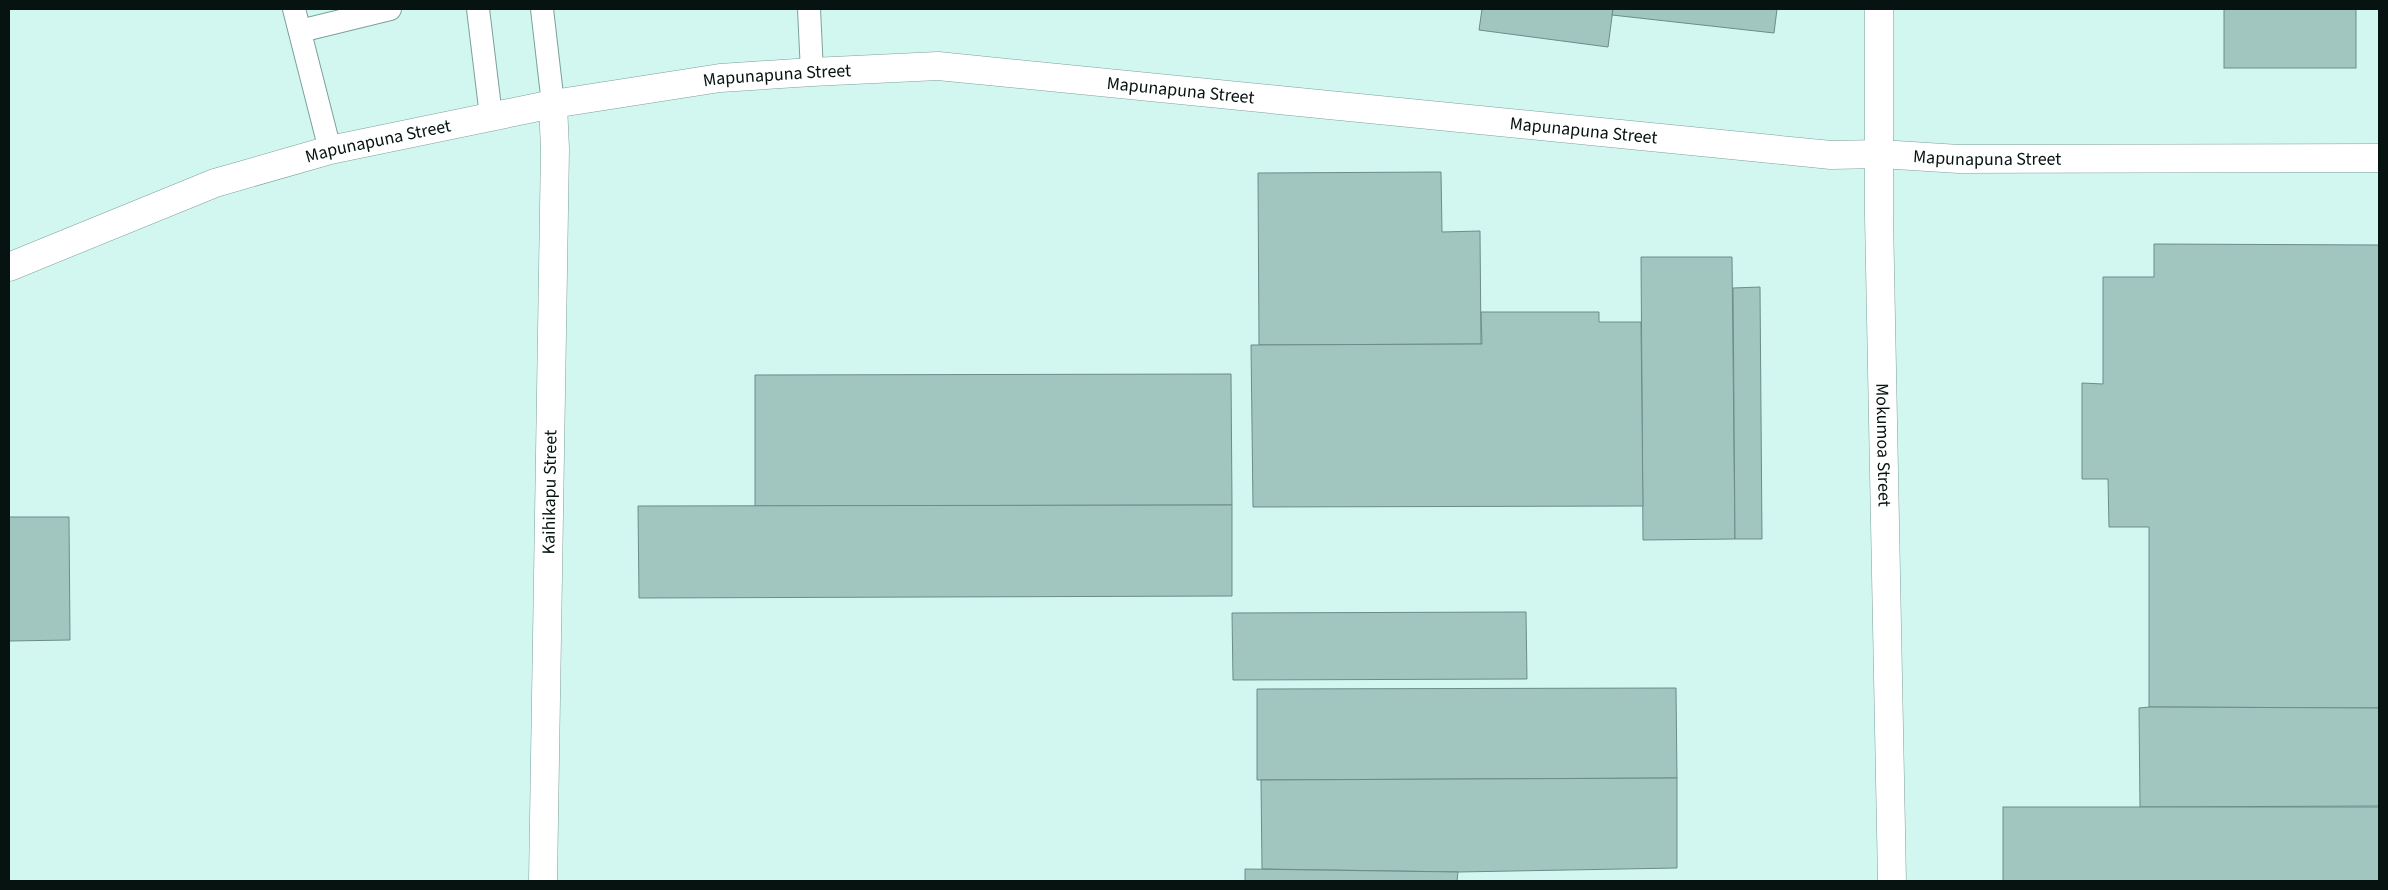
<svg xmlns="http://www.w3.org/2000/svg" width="2388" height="890" viewBox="0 0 2388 890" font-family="'Source Sans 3',sans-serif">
  <rect width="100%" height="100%" fill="#d2f7f1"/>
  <!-- building -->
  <g fill="#a1c5bf" stroke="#6a8d88">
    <polygon points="1482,9 1613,9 1608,47 1479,30"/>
    <polygon points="1613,9 1777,9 1774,33 1612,15"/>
    <rect x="2224" y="9" width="132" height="59"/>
    <polygon points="1441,172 1442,232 1480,231 1481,344 1259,345 1258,173"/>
    <polygon points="2154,244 2379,245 2379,708 2149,707 2149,527 2109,527 2108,479 2082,479 2082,383 2103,384 2103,277 2154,277"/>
    <polygon points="1641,257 1732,257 1735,539 1643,540"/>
    <polygon points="1760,287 1762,539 1735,539 1733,288"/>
    <polygon points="1481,312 1599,312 1599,322 1641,322 1643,506 1253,507 1251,345 1482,344"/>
    <polygon points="1231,374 1232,505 755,506 755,375"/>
    <polygon points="1232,505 1232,596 639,598 638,506"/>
    <polygon points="9,517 69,517 70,640 9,641"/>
    <polygon points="1526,612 1527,679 1233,680 1232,613"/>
    <polygon points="1676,688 1677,778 1257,780 1257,689"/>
    <polygon points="2149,707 2379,708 2379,806 2140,807 2139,708"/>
    <polygon points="1677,778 1677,868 1458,872 1262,869 1261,780"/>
    <rect x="2003" y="807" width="376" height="74"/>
    <polygon points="1245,869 1458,872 1457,881 1245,881"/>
  </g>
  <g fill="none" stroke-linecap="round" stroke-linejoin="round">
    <defs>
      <g id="lane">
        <polyline points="294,9 330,150"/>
        <polyline points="478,9 491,116"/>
        <polyline points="542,9 553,104"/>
        <polyline points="809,9 812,72"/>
        <polyline points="300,31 390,9"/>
      </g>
      <g id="street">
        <path id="s1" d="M1879,9V216L1892,881"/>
        <path id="s2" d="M9,267L215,183L330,150L553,104L720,78L812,72L938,66L1831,155L1880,154L1959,159L2379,158"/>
        <path id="s3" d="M543,881L555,149L553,104"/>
      </g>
    </defs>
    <!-- lane casing -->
    <use href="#lane" stroke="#7da09a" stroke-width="24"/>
    <!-- street casing -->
    <use href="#street" stroke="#7da09a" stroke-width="29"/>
    <!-- lane -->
    <use href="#lane" stroke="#fff" stroke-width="22"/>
    <!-- street -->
    <use href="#street" stroke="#fff" stroke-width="28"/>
  </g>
  <g text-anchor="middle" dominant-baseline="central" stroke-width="4" stroke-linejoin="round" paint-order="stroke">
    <!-- street labels -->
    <g font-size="18" fill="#061311" stroke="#f0fffc">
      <text stroke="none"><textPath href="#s2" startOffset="796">Mapunapuna Street</textPath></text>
      <text stroke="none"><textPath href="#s2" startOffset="1201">Mapunapuna Street</textPath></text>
      <text stroke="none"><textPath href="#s2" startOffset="1606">Mapunapuna Street</textPath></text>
      <text stroke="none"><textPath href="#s2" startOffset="391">Mapunapuna Street</textPath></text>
      <text stroke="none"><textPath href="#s2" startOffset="2011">Mapunapuna Street</textPath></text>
      <text stroke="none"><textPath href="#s1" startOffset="436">Mokumoa Street</textPath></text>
      <text stroke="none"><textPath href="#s3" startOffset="389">Kaihikapu Street</textPath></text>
    </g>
  </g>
  <!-- border -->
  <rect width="2388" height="890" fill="none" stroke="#061311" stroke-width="20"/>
</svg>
